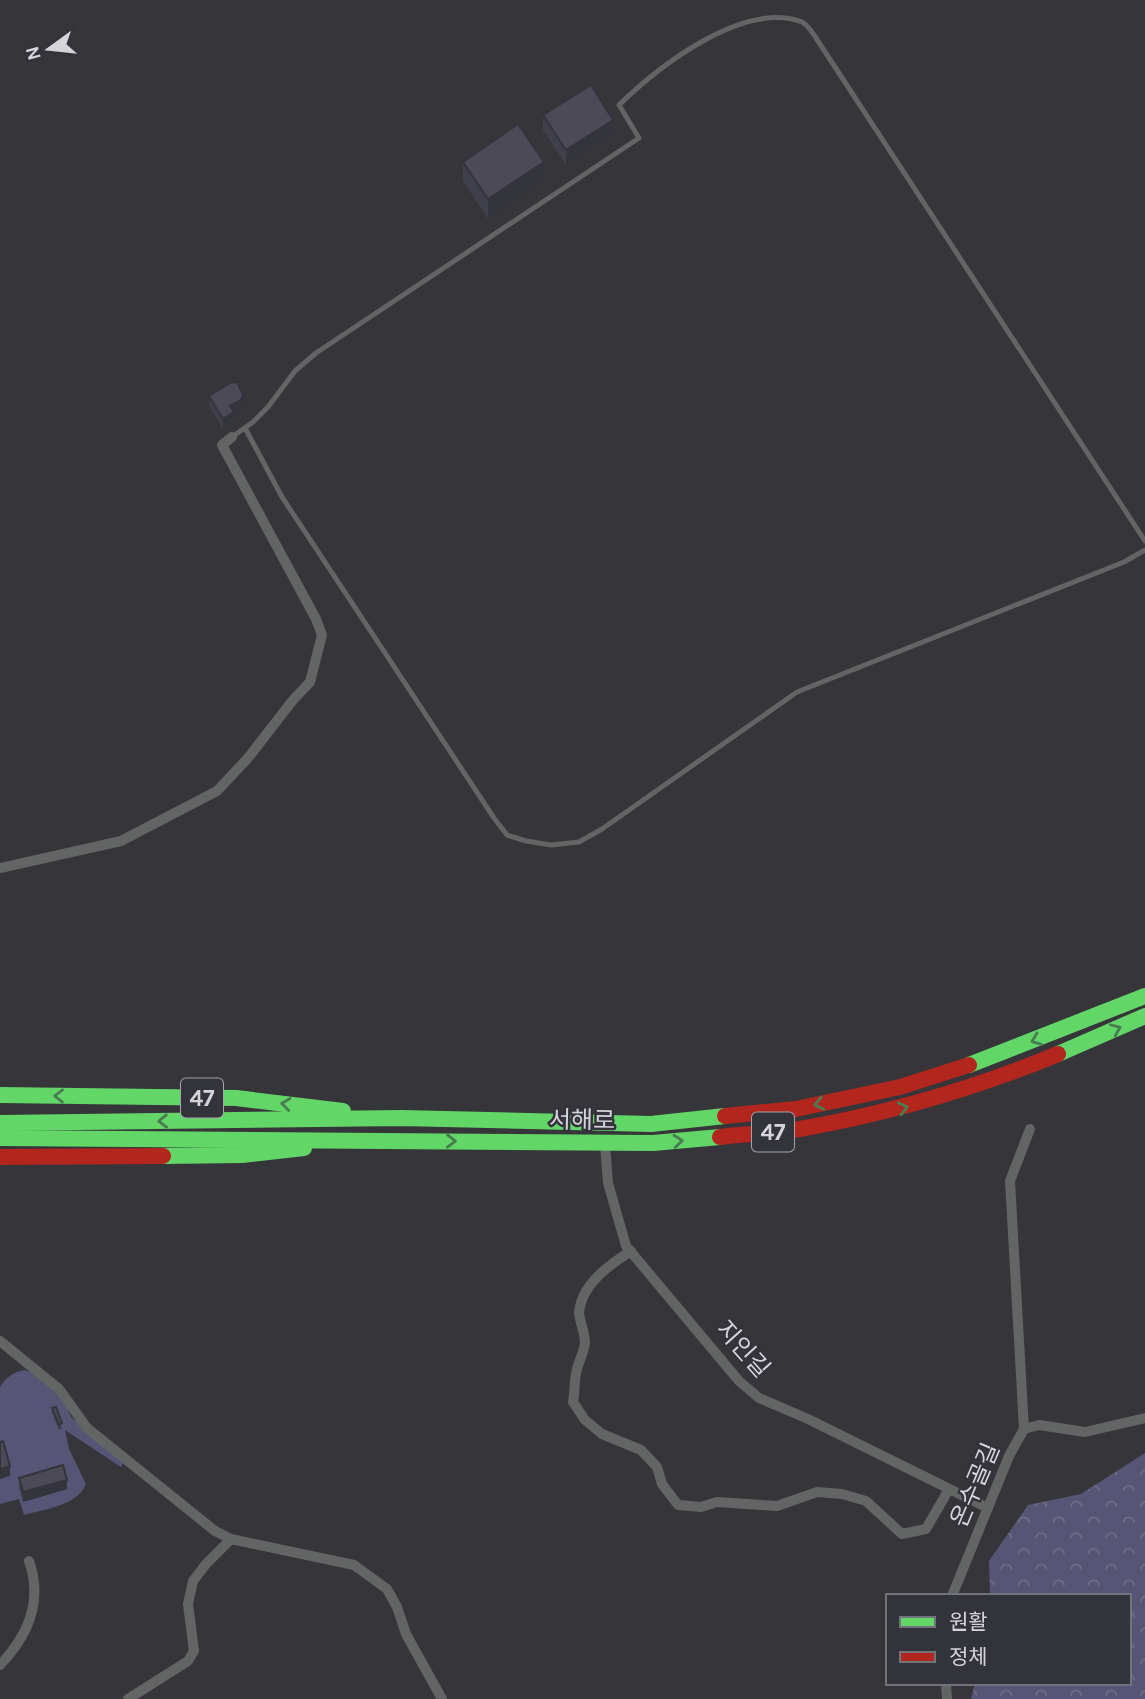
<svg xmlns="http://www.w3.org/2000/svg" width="1145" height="1699" viewBox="0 0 1145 1699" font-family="Karla,'Noto Sans KR',sans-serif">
  <defs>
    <pattern id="forest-crowns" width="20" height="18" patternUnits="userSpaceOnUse" patternTransform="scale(1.75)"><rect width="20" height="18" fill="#565575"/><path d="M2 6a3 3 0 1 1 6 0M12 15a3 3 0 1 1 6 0" fill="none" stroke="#6d6d88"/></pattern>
  </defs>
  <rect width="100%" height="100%" fill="#35353a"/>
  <!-- forest -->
  <polygon fill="url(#forest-crowns)" points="1145,1453 1145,1699 971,1699 975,1683 1129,1683 1129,1596 990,1596 989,1561 1028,1505 1081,1494"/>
  <!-- green -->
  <path fill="#565575" d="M24,1370L36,1374L64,1401L71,1417L123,1463L121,1467L65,1430L69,1449L86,1484C77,1506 45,1509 24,1515L19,1499L0,1504V1387C6,1377 12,1373 24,1370Z"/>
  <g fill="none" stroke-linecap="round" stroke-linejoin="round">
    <!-- lane -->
    <g stroke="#636464" stroke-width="5">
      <polyline points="245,428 282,497 494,818 507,835 526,841 551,845 579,842 602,829 797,692 1124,562 1145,550"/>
      <path d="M232,437L253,422L268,407L295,371L316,353L639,138L619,105C658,67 743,0 802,22C808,25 812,32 816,38L1145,541"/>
    </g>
    <!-- street -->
    <g stroke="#636464" stroke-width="10">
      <polyline points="0,868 121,841 217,791 248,758 293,700 310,682 322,635 316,619 222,445 232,437"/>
      <polyline points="605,1144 608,1183 626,1246 739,1381 759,1398 808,1419 988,1508"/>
      <path d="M631,1251C609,1265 582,1284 579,1312C579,1320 585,1332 585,1343C584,1352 579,1361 577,1369C574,1380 575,1391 573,1402L585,1420L602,1434L641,1450L657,1467L662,1484L678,1505L701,1507L717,1502L777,1506L817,1492L842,1494L866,1501L902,1534L926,1529L949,1489"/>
      <polyline points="0,1341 59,1389 87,1428 215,1531 231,1539 354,1565 387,1589 397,1607 406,1634 442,1699"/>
      <polyline points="1024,1429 1010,1181 1030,1129"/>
      <polyline points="952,1596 1009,1456 1024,1429 1039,1425 1085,1432 1145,1418"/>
      <path d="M0,1665C29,1635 43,1601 29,1561"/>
      <polyline points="946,1683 947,1699"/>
      <polyline points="128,1699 188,1661 194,1651 188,1604 193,1581 206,1564 231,1539"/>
    </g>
    <!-- fast -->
    <g stroke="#63d668" stroke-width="16">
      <polyline points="1058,1054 1145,1016"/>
      <polyline points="969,1065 1145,996"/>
      <polyline points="0,1095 236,1098 343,1111"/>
      <polyline points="0,1123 402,1118 651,1124 725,1116"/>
      <polyline points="0,1138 653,1143 720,1137"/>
      <polyline points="163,1156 242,1155 304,1148"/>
    </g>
    <!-- jam -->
    <g stroke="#b3261e" stroke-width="16">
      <polyline points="725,1116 796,1109 900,1087 969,1065"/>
      <path d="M720,1137C747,1134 774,1133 800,1129C890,1113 974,1089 1058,1054"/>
      <polyline points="0,1157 163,1156"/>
    </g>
  </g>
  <!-- wall -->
  <g fill="#40404a">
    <polygon points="543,115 613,135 566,165 543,130"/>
    <polygon points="463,162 544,181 488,219 463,181"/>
    <polygon points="209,396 243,405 241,410 234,414 234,422 223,429 209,406"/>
    <polygon points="52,1408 62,1428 59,1430 52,1413"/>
    <polygon points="19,1478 67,1489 23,1502 19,1487"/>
  </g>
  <!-- shaded-wall -->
  <g fill="#34343c">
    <polygon points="613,120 613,135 566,165 566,150"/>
    <polygon points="544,162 544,181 488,219 488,199"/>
    <polygon points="243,395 243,405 241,410 234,414 234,422 223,429 223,419 230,406"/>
    <polygon points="10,1466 10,1476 0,1479 0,1469"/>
    <polygon points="67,1480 67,1489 23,1502 23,1492"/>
  </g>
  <!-- building -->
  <g fill="#4b4a56" stroke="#34343c" stroke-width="2">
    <polygon points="591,85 613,120 566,150 543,115"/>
    <polygon points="518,124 544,162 488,199 463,162"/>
    <polygon points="237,382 243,395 241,400 230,406 234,412 223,419 209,396 230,383"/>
    <polygon points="56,1407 62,1423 59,1425 52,1408"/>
    <polygon points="3,1441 10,1466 0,1469 0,1442"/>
    <polygon points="63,1465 67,1480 23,1492 19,1478"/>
  </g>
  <!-- one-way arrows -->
  <defs><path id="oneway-chevron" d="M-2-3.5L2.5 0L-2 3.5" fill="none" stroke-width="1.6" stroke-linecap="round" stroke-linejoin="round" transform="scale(1.75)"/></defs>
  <g stroke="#497c50">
    <use href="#oneway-chevron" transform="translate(1116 1029) rotate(-23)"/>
    <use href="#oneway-chevron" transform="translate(1036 1040) rotate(159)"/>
    <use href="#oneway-chevron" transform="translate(59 1096) rotate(-179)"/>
    <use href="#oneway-chevron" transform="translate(286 1104) rotate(-173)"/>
    <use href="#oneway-chevron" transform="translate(819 1104) rotate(168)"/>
    <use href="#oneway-chevron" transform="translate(903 1108) rotate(-13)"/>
    <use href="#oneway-chevron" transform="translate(163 1121) rotate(179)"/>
    <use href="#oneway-chevron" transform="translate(451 1141) rotate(1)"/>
    <use href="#oneway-chevron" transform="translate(678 1141) rotate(-5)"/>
  </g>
  <g text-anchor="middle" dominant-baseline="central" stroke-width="5" stroke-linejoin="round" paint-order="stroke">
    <!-- shield labels -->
    <g fill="#33333c" stroke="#a4a4aa" stroke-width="2">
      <rect x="181" y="1078.5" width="42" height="39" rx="5"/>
      <rect x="752" y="1112.5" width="42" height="39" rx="5"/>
    </g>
    <g font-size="23" font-weight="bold" fill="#d4d4d9">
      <text x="202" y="1098">47</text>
      <text x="773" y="1132">47</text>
    </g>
    <!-- street labels -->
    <g font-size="24" fill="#d4d4d9" stroke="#33333c">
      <text transform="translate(582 1120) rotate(1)">서해로</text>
      <text transform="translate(743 1349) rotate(48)">지인길</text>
      <text transform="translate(975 1485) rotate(-67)">온수골길</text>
    </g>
  </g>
  <!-- legend -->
  <rect x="886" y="1594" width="245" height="91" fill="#33333c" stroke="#73737b" stroke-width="2"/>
  <rect x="900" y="1617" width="35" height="10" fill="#63d668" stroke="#73737b" stroke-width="2"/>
  <text x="949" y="1629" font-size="21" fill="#d4d4d9">원활</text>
  <rect x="900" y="1652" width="35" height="10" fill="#b3261e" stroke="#73737b" stroke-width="2"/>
  <text x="949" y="1664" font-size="21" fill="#d4d4d9">정체</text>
  <!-- north arrow -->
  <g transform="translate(49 49) rotate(255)" stroke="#33333c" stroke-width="5" paint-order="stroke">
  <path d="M0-5L12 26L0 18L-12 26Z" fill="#d4d4d9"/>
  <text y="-10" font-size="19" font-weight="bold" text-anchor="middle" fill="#d4d4d9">N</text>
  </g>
</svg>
